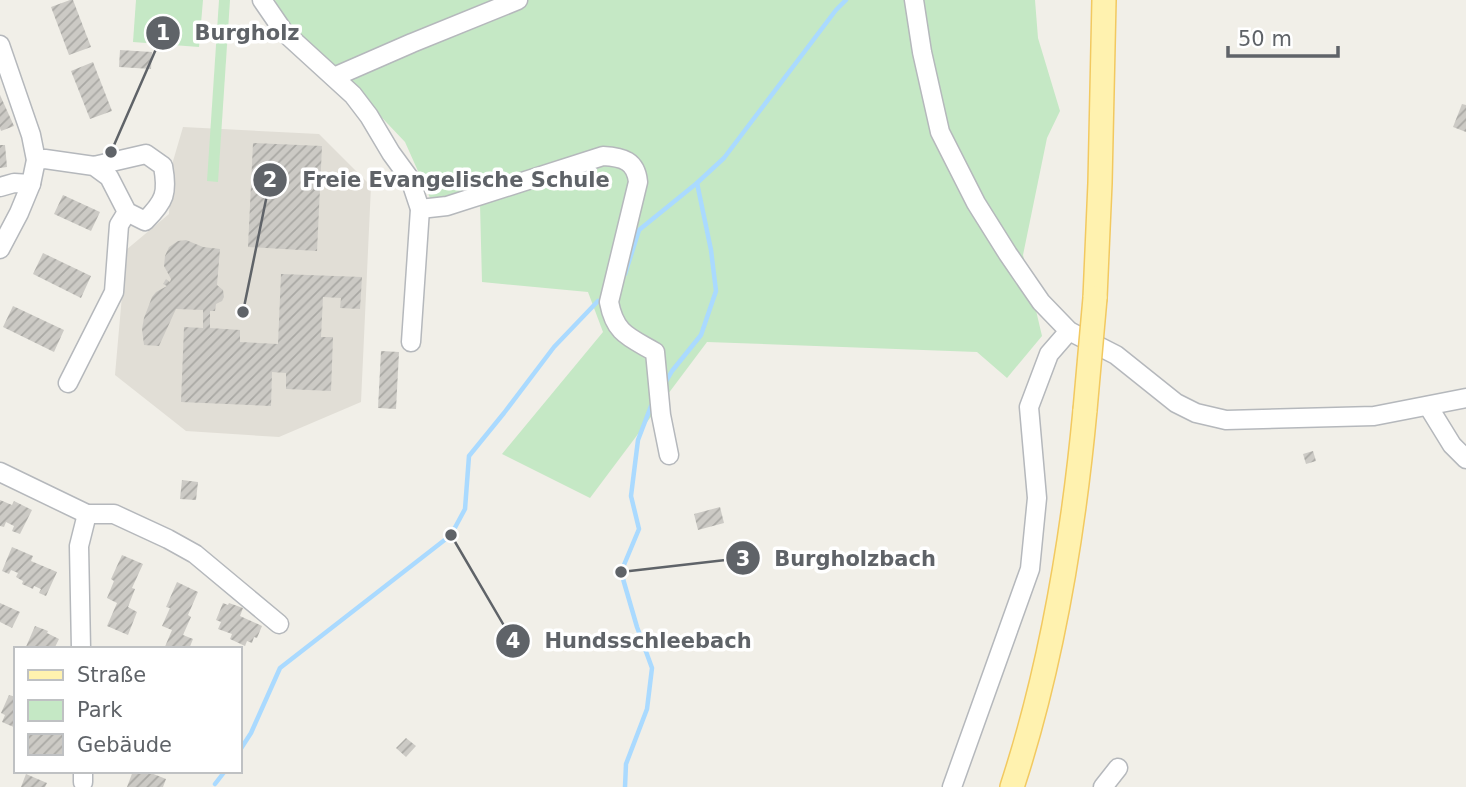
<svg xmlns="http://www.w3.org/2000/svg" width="1466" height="787" viewBox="0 0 1466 787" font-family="'DejaVu Sans',sans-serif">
  <defs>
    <pattern id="building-hatch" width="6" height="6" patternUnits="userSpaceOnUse" patternTransform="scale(1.75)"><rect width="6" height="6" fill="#cccac5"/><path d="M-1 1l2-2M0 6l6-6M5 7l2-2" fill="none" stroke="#a9a8a4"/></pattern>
  </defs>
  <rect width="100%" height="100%" fill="#f1efe8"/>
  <!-- education -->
  <polygon fill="#e1ded6" points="183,127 319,134 371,186 361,402 279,437 186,431 115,375 126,250 169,214 171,168"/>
  <!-- green -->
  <g fill="#c5e8c5">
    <polygon points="136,0 203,0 199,47 133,42"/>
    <polygon points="219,0 230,0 218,182 207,181"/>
    <polygon points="275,0 1035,0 1038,38 1060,111 1047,138 1023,255 1042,336 1007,378 977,352 707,342 590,498 502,454 603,332 588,292 482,282 480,204 430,198 405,142 350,84 282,19"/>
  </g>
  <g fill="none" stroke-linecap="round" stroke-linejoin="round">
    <!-- stream -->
    <g stroke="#aadaff" stroke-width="4.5">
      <polyline points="625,274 639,230 697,183 724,158 836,10 846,0"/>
      <polyline points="664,385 672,371 701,335 716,291 711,250 697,183"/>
      <polyline points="240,750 251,733 280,668 451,535 465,509 469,456 504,413 554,347 598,301"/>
      <polyline points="215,784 225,771"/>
      <polyline points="625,787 626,764 647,709 652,668 637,627 621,572 639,529 631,496 638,440 651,406"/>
    </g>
  </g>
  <!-- building -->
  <g fill="url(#building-hatch)">
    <polygon points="70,0 73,0 91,47 69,55 51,7"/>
    <polygon points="120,50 152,52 151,69 119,67"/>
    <polygon points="93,62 112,111 90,119 71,71"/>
    <polygon points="0,95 14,126 1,131 0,128"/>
    <polygon points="1462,104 1466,105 1466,132 1453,127"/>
    <polygon points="253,143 322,146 317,251 248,247"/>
    <polygon points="0,145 5,145 7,167 0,168"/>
    <polygon points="63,195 100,212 91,231 54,214"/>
    <polygon points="186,240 203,247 220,249 217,285 223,290 224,297 222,301 216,304 215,311 210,311 210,328 240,330 240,342 278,344 281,274 362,277 360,309 340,308 341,298 323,297 321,337 333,337 331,391 286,389 286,373 272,372 271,406 181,402 184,327 203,328 203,310 176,309 159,346 144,345 142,329 144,318 152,297 156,292 167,286 163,284 166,279 170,282 171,279 164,266 165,256 169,247 178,241"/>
    <polygon points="43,253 91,276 81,298 33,274"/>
    <polygon points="13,306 64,330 54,352 3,327"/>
    <polygon points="381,351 399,352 396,409 378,408"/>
    <polygon points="1313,451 1316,461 1306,464 1303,454"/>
    <polygon points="182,480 198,482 196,500 180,499"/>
    <polygon points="0,500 12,505 14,501 32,510 20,534 12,531 14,526 6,522 4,527 0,526"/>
    <polygon points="720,507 724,523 698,530 694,514"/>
    <polygon points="12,547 33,556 31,561 57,572 46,596 39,593 41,589 34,586 33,589 22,584 23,581 16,577 18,573 11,570 9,574 2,571"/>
    <polygon points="122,555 143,564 132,588 135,589 128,607 137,612 128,635 107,626 117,603 107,598 114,581 111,579"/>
    <polygon points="177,582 198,592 188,615 191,617 183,635 193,639 189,649 164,649 172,630 162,626 170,608 166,607"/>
    <polygon points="0,603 20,612 12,628 0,622"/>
    <polygon points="223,603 228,605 229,603 243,608 240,616 262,626 257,638 254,637 252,643 247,641 245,646 230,639 232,634 218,629 221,622 216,620"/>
    <polygon points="35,626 48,631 47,633 59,639 54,649 25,649"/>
    <polygon points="9,695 16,697 16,728 2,722 5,715 1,713"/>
    <polygon points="406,738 416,746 406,757 396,748"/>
    <polygon points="133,771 146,771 166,779 163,787 127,787"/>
    <polygon points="26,774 47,783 45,787 21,787"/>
  </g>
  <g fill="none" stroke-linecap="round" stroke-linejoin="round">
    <defs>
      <g id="minor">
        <polyline points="262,0 284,32 353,95 369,116 391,153 410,179 420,209 411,342"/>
        <polyline points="914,0 922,52 940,132 976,203 1008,254 1041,302 1069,331 1116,355 1176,403 1196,413 1226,420 1374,416 1466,398"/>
        <polyline points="0,45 31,135 36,160 31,184 19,213 0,249"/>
        <polyline points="334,77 412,43 518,0"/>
        <path d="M36,160L45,159L94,166L146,154L163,166C168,193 165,201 145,221L127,212L109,177L94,166"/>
        <polyline points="0,187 14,183 31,184"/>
        <path d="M420,209L447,206L603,156C623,157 636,161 638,182L609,302C615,334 629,337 655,352L661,415L669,455"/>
        <polyline points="68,383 114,292 119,225 127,212"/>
        <polyline points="1428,406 1452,445 1466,459"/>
        <polyline points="0,472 87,514 114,514 168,539 195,554 279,624"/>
        <polyline points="81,649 79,546 87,514"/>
        <polyline points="83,771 83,782"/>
        <polyline points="952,787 1030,569 1037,498 1029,407 1049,354 1069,331"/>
        <polyline points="1103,787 1118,768"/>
      </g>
      <g id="major">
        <polyline points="1095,298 1100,183 1104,0"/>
        <path d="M1012,787C1052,665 1073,538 1085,410"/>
      </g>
    </defs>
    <!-- minor casing -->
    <use href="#minor" stroke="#b5b8bc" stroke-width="21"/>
    <!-- major casing -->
    <use href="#major" stroke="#f2c960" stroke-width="26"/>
    <!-- minor -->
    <use href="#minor" stroke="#fff" stroke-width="18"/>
    <!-- major -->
    <use href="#major" stroke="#fff2af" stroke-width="23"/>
    <defs>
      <polyline id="major-bridge" points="1085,410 1095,298"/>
    </defs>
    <!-- major-bridge casing -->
    <use href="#major-bridge" stroke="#f2c960" stroke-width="26" stroke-linecap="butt"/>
    <!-- major-bridge -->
    <use href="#major-bridge" stroke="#fff2af" stroke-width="23"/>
  </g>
  <!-- callouts -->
  <path fill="none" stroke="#5f6368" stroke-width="2.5" d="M111 152L163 33M243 312L270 180M621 572L743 558M451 535L513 641"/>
  <g fill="#5f6368" stroke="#fff" stroke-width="2.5">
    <circle cx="111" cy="152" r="7"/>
    <circle cx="243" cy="312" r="7"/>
    <circle cx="621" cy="572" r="7"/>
    <circle cx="451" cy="535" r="7"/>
    <circle cx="163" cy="33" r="18"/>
    <circle cx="270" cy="180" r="18"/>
    <circle cx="743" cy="558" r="18"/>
    <circle cx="513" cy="641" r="18"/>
  </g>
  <g font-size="21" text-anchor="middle" font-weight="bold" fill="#fff">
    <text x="163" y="40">1</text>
    <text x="270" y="187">2</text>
    <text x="743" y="566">3</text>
    <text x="513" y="648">4</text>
  </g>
  <g font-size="21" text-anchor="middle" font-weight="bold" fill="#5f6368" stroke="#fff" stroke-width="7" stroke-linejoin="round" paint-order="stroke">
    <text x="247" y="40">Burgholz</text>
    <text x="456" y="187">Freie Evangelische Schule</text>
    <text x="855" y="566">Burgholzbach</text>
    <text x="648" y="648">Hundsschleebach</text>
  </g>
  <!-- legend -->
  <rect x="14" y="647" width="228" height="126" fill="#ffffff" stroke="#bfc1c3" stroke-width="2"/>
  <rect x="28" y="670" width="35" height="10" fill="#fff2af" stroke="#bfc1c3" stroke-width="2"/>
  <text x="77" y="682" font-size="21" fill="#5f6368">Straße</text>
  <rect x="28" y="700" width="35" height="21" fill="#c5e8c5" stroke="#bfc1c3" stroke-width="2"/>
  <text x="77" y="717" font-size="21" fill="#5f6368">Park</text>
  <rect x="28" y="734" width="35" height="21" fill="url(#building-hatch)" stroke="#bfc1c3" stroke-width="2"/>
  <text x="77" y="752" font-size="21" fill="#5f6368">Gebäude</text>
  <!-- scale -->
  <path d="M1228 46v10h110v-10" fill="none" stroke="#5f6368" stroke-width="3.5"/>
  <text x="1238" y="46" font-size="21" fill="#5f6368" stroke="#ffffff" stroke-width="5" paint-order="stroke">50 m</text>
</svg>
